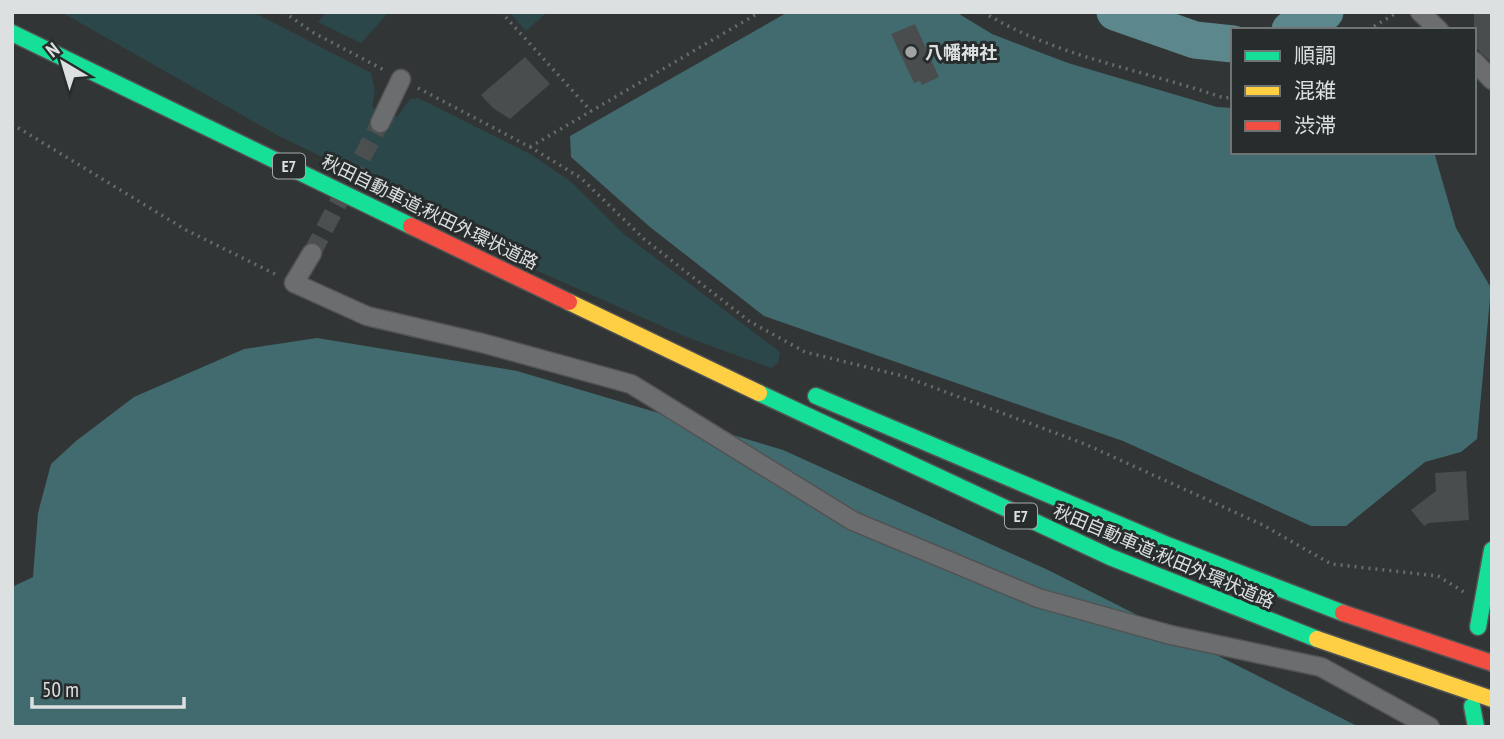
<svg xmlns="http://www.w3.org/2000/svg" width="1504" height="739" viewBox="0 0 1504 739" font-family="'PT Sans Narrow','Noto Sans JP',sans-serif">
  <rect width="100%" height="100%" fill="#323536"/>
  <!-- green -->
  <g fill="#2b474a">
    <polygon points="61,12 253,12 371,73 375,91 372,107 397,117 410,99 418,98 532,155 570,181 624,234 780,352 778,363 771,368 684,336 531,268 343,167 279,136"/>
    <polygon points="327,12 389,12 361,43 318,22"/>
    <polygon points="509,12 547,12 526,31"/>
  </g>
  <!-- forest -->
  <g fill="#426b6f">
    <polygon points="788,12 956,12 992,34 1068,63 1217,107 1233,108 1233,152 1434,152 1456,228 1491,288 1477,439 1461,452 1425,462 1346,526 1311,526 1123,441 764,316 650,227 571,157 570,136"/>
    <polygon points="317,338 517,371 783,450 1048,570 1359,727 12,727 12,587 33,577 38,513 51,464 76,441 134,397 244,349"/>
  </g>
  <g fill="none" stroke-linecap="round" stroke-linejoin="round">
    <!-- river -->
    <g stroke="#5c878c" stroke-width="37">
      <polyline points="1115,12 1195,40 1233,44"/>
      <polyline points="1290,30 1325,12"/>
    </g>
  </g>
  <!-- building -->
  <g fill="#4a4d4d">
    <polygon points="1474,12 1492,12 1492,63 1474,46"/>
    <polygon points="915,24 939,77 922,85 920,81 914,83 891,34"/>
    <polygon points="525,57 550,84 510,119 493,108 481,95"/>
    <polygon points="1466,471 1469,520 1429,523 1424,526 1411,510 1436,491 1435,473"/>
  </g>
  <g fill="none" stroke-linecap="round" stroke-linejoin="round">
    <!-- street-tunnel -->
    <polyline stroke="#4c4f50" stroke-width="18" stroke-dasharray="18 9" stroke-linecap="butt" points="312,253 380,123"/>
    <defs>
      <g id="street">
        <polyline points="1420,12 1439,30"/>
        <polyline points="1474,61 1492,80"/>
        <polyline points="380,123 401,79"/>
        <polyline points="312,253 294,283 367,316 482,343 631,384 853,521 1038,598 1171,635 1321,667 1430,727"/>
      </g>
      <g id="fast">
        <polyline points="12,33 411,226"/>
        <polyline points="759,393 1110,557 1317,639"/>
        <polyline points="816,396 1170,546 1343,613"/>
        <polyline points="1478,627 1492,550"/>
        <polyline points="1472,706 1476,727"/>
      </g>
      <g id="slow">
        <polyline points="569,302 759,393"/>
        <polyline points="1317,639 1492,699"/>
      </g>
      <g id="jam">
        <polyline points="411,226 569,302"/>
        <polyline points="1343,613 1492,663"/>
      </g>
    </defs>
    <!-- street casing -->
    <use href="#street" stroke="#515354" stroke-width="21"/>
    <!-- fast casing -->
    <use href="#fast" stroke="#515354" stroke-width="19"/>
    <!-- slow casing -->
    <use href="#slow" stroke="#515354" stroke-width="19"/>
    <!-- jam casing -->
    <use href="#jam" stroke="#515354" stroke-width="19"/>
    <!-- path -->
    <g stroke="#686b6b" stroke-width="3.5" stroke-dasharray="2 5" stroke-linecap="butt">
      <polyline points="284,12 312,32 386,71"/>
      <polyline points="501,12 591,111"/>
      <path d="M983,12C1056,57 1144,70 1224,98L1233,97"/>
      <polyline points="1368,30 1398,12"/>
      <polyline points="418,88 530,147 581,178 644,239 749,321 805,352 903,376 1085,444 1263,525 1331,564 1438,576 1464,592"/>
      <polyline points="12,124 186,230 279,276"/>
      <polyline points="530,147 760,12"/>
    </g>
    <!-- street -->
    <use href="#street" stroke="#6b6d6e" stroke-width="18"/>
    <!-- fast -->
    <use href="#fast" stroke="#16e098" stroke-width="16"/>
    <!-- slow -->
    <use href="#slow" stroke="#ffcf43" stroke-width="16"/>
    <!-- jam -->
    <use href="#jam" stroke="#f24e42" stroke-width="16"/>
  </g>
  <!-- markers -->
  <circle fill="#a1a4a5" stroke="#272c2d" stroke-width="2.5" cx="911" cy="52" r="7"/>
  <g text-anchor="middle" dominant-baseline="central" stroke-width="6" stroke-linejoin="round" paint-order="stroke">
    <!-- shield labels -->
    <g fill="#272c2d" stroke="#a6aaab" stroke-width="2">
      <rect x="273" y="153.5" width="32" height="25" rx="5"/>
      <rect x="1005" y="503.5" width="32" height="25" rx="5"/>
    </g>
    <g font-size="16" font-weight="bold" fill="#dde0e1">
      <text x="289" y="166">E7</text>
      <text x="1021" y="516">E7</text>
    </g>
    <!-- poi labels -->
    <g font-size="18" font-weight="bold" fill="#dde0e1" stroke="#272c2d" text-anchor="start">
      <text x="925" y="52">八幡神社</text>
    </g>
    <!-- street labels -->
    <g font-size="18" fill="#dde0e1" stroke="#272c2d">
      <text transform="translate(430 212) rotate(26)">秋田自動車道;秋田外環状道路</text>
      <text transform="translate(1164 556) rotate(23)">秋田自動車道;秋田外環状道路</text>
    </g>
  </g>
  <!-- border -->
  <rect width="1504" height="739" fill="none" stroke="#dde0e1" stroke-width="28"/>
  <!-- legend -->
  <rect x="1231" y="28" width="245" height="126" fill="#272c2d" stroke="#707475" stroke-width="2"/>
  <rect x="1245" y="51" width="35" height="10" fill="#16e098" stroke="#707475" stroke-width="2"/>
  <text x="1294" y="63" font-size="21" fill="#dde0e1">順調</text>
  <rect x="1245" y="86" width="35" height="10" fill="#ffcf43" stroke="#707475" stroke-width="2"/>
  <text x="1294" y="98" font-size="21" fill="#dde0e1">混雑</text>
  <rect x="1245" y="121" width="35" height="10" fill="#f24e42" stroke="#707475" stroke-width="2"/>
  <text x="1294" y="133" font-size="21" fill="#dde0e1">渋滞</text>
  <!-- north arrow -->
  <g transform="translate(63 63) rotate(322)" stroke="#272c2d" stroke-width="5" paint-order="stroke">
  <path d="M0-5L12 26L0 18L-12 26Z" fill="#dde0e1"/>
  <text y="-10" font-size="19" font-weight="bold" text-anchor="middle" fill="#dde0e1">N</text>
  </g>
  <!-- scale -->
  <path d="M32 697v10h152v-10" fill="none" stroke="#dde0e1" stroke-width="3.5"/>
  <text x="42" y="697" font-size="21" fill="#dde0e1" stroke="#272c2d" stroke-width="5" paint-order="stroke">50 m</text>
</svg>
